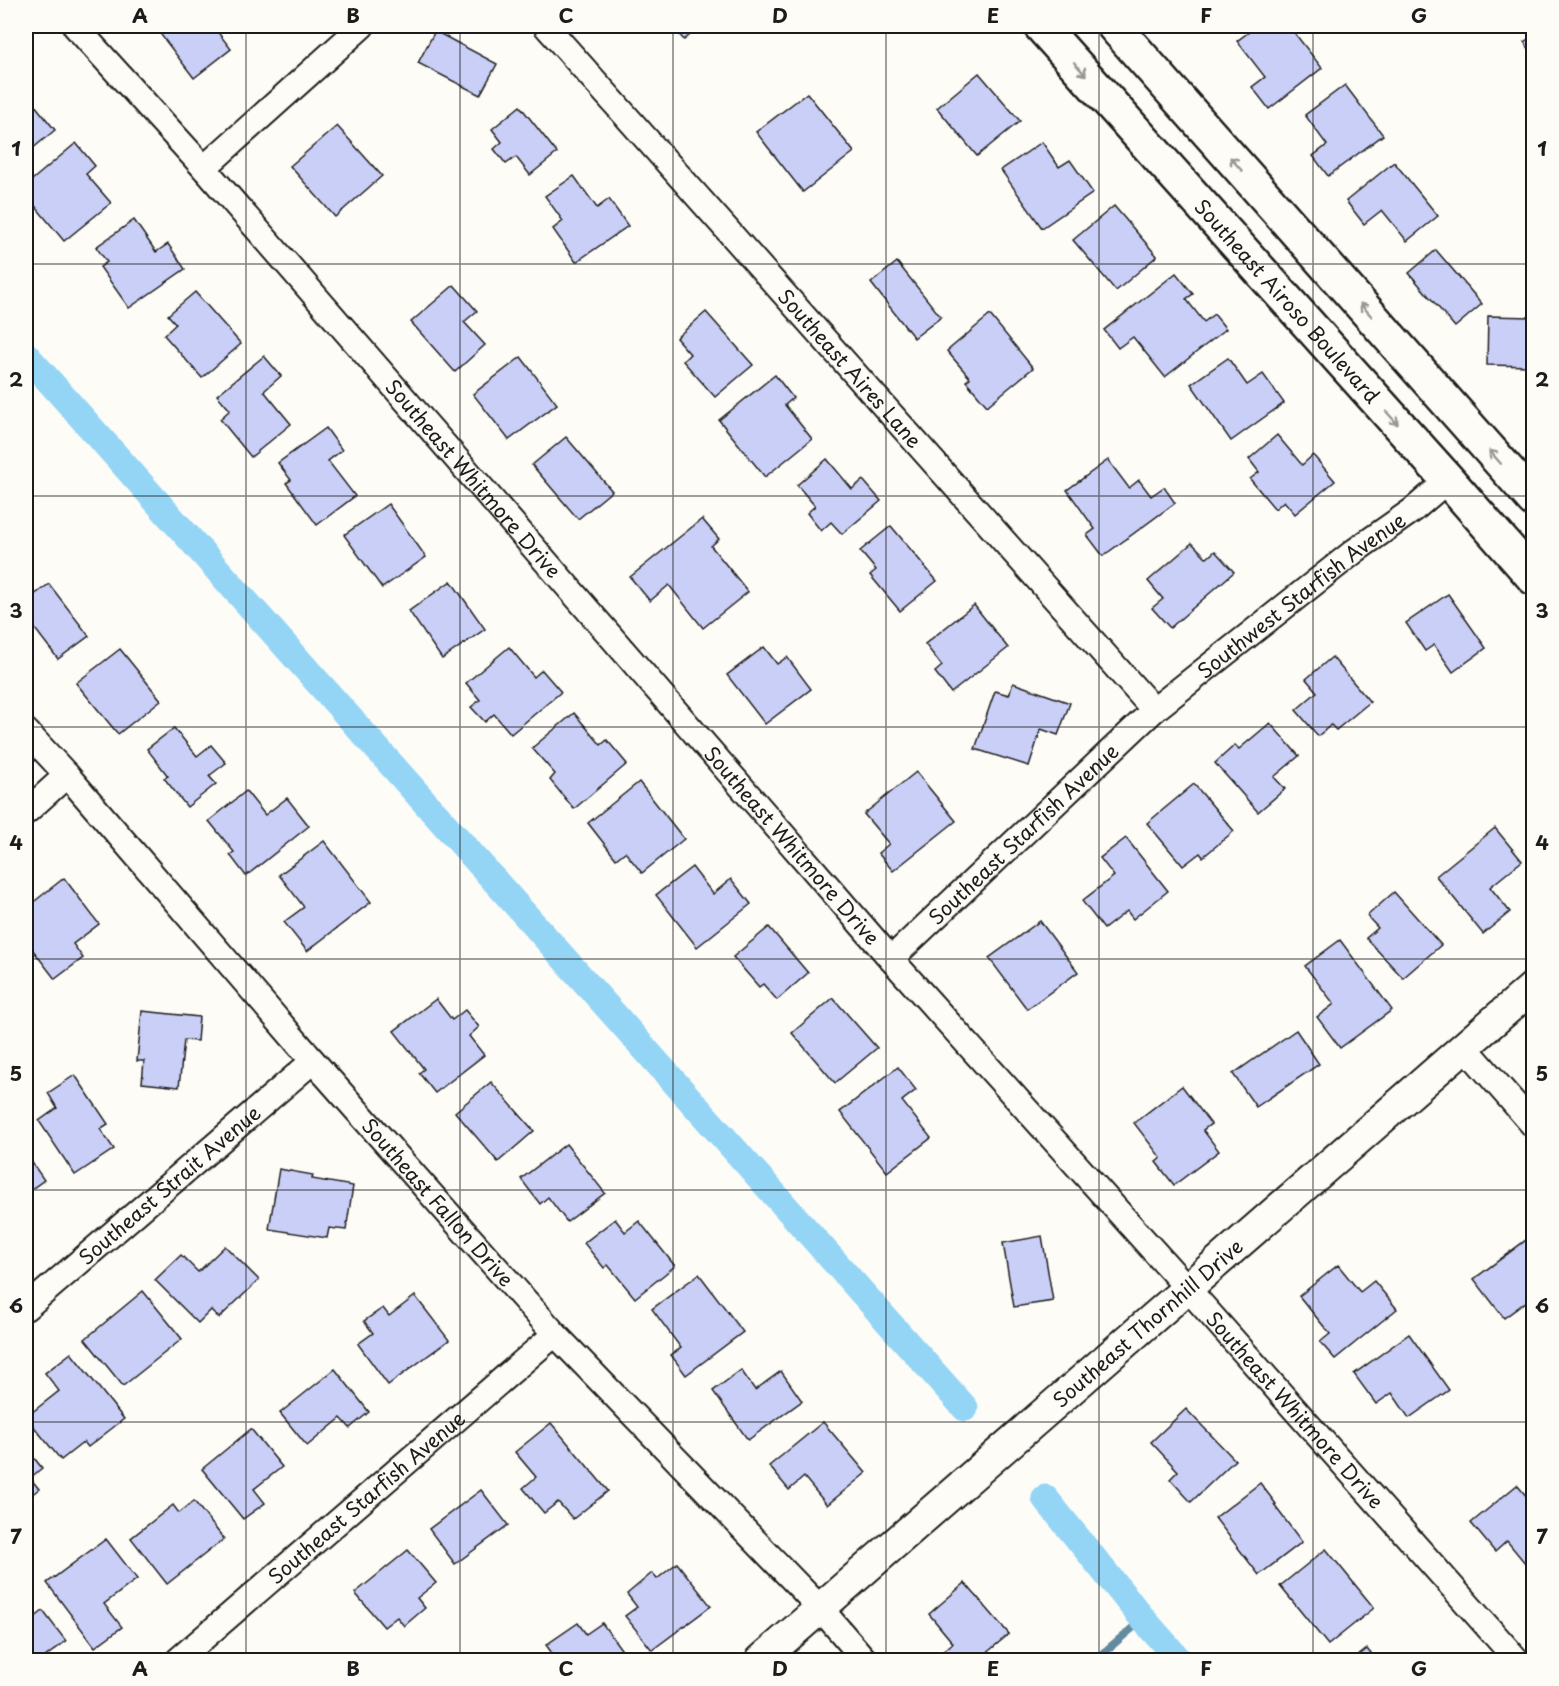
<svg xmlns="http://www.w3.org/2000/svg" width="1559" height="1686" viewBox="0 0 1559 1686" font-family="'Playpen Sans',sans-serif">
  <rect width="100%" height="100%" fill="#fdfcf7"/>
  <filter id="ink" filterUnits="userSpaceOnUse"><feTurbulence type="fractalNoise" baseFrequency=".0167" numOctaves="2"/><feDisplacementMap in="SourceGraphic" scale="12" xChannelSelector="R" yChannelSelector="G"/><feConvolveMatrix kernelMatrix="1 2 1 2 8 2 1 2 1" color-interpolation-filters="sRGB"/></filter>
  <g filter="url(#ink)">
    <g fill="none" stroke-linecap="round" stroke-linejoin="round">
      <!-- stream -->
      <polyline stroke="#648b9f" stroke-width="8" points="1095,1660 1143,1619"/>
      <!-- canal -->
      <g stroke="#94d5f6" stroke-width="27">
        <polyline points="26,355 965,1408"/>
        <polyline points="1045,1498 1143,1619 1179,1660"/>
      </g>
    </g>
    <!-- building -->
    <g fill="#cacff7" stroke="#1c1c1c" stroke-width="1.5">
      <polygon points="165,26 213,26 231,49 194,78 158,31"/>
      <polygon points="672,26 701,26 684,40"/>
      <polygon points="1257,26 1289,26 1322,68 1269,109 1252,87 1265,77 1237,41"/>
      <polygon points="435,31 497,64 480,95 418,63"/>
      <polygon points="1534,35 1534,55 1524,42"/>
      <polygon points="979,73 1020,121 977,156 937,108"/>
      <polygon points="1345,85 1383,135 1328,176 1313,156 1327,145 1305,115"/>
      <polygon points="807,93 854,152 803,192 756,132"/>
      <polygon points="26,94 55,130 26,154"/>
      <polygon points="520,106 557,153 530,175 516,157 506,164 494,149 502,142 492,129"/>
      <polygon points="337,126 382,176 335,217 290,166"/>
      <polygon points="1042,142 1059,167 1070,160 1093,193 1042,228 1001,170"/>
      <polygon points="76,143 95,166 86,174 111,203 64,241 26,195 26,185"/>
      <polygon points="1394,162 1438,216 1407,241 1382,210 1364,224 1346,201"/>
      <polygon points="574,176 597,208 609,199 628,226 576,262 553,229 563,221 545,196"/>
      <polygon points="1114,206 1157,256 1116,291 1073,240"/>
      <polygon points="134,220 156,252 168,244 185,269 129,308 100,267 107,262 96,247"/>
      <polygon points="1436,250 1482,304 1455,327 1409,273"/>
      <polygon points="897,262 941,317 914,338 871,283"/>
      <polygon points="1176,273 1193,294 1186,299 1204,322 1214,314 1226,329 1165,377 1133,337 1118,348 1104,330"/>
      <polygon points="454,285 477,311 464,322 485,345 455,372 411,322"/>
      <polygon points="195,292 241,344 202,378 164,335 176,324 168,315"/>
      <polygon points="706,312 753,365 715,397 683,361 690,354 676,338"/>
      <polygon points="990,315 1033,368 987,406 966,381 970,378 947,351"/>
      <polygon points="1488,316 1534,317 1534,380 1533,366 1487,365"/>
      <polygon points="264,356 281,376 264,391 291,424 251,457 220,419 230,410 217,395"/>
      <polygon points="521,357 557,404 509,440 473,394"/>
      <polygon points="1228,358 1247,385 1263,374 1284,403 1231,441 1191,384"/>
      <polygon points="775,375 793,398 785,405 812,439 765,477 719,420"/>
      <polygon points="326,428 342,450 328,461 355,496 317,525 286,483 291,480 278,463"/>
      <polygon points="1277,435 1302,465 1313,455 1335,481 1295,514 1284,501 1275,509 1250,479 1259,472 1249,459"/>
      <polygon points="566,437 612,491 578,519 532,465"/>
      <polygon points="827,459 852,489 863,480 881,501 842,534 831,522 821,531 807,513 815,506 797,485"/>
      <polygon points="1108,460 1129,488 1139,480 1151,496 1164,487 1175,503 1103,556 1087,535 1095,529 1067,490"/>
      <polygon points="388,504 426,557 382,588 344,535"/>
      <polygon points="702,519 719,539 711,546 748,592 703,628 669,585 650,601 630,577"/>
      <polygon points="891,526 937,581 900,611 870,575 876,570 860,551"/>
      <polygon points="1192,543 1207,558 1215,551 1234,572 1170,628 1152,608 1163,599 1148,581"/>
      <polygon points="451,581 485,629 442,659 409,611"/>
      <polygon points="49,584 89,636 58,659 26,617 26,601"/>
      <polygon points="1448,594 1486,648 1453,672 1434,645 1425,651 1406,623"/>
      <polygon points="974,605 1008,648 951,693 935,672 942,666 925,644"/>
      <polygon points="509,647 534,677 542,670 561,692 511,734 494,714 485,722 471,707 480,700 466,683"/>
      <polygon points="764,647 777,664 787,657 811,689 765,724 727,675"/>
      <polygon points="120,649 161,700 118,734 76,683"/>
      <polygon points="1332,657 1370,702 1336,730 1331,725 1318,736 1296,710 1317,692 1306,679"/>
      <polygon points="1013,683 1070,703 1058,735 1041,729 1029,766 975,749 995,691 1009,695"/>
      <polygon points="574,713 601,745 607,740 627,764 574,809 550,780 555,774 532,748"/>
      <polygon points="1270,723 1299,756 1274,777 1285,789 1258,812 1215,763 1235,745 1239,749"/>
      <polygon points="174,728 197,756 211,745 226,763 209,776 216,784 187,807 164,778 168,776 147,749"/>
      <polygon points="916,772 956,821 893,871 878,853 889,844 864,814"/>
      <polygon points="639,782 684,839 642,873 625,852 616,859 588,823"/>
      <polygon points="1194,784 1234,831 1203,857 1200,853 1183,866 1147,823"/>
      <polygon points="246,791 265,815 287,798 309,826 246,876 230,855 234,852 209,821"/>
      <polygon points="1495,828 1522,861 1490,887 1510,912 1483,934 1436,876"/>
      <polygon points="1126,838 1168,891 1133,919 1127,911 1104,929 1082,901 1114,876 1100,858"/>
      <polygon points="324,841 371,902 307,951 284,922 304,907 279,875"/>
      <polygon points="692,867 713,894 731,879 751,904 697,947 656,895"/>
      <polygon points="64,878 99,924 73,944 83,958 55,979 26,941 26,908"/>
      <polygon points="1394,892 1441,945 1403,978 1366,938 1378,928 1367,916"/>
      <polygon points="1040,921 1078,972 1027,1009 989,958"/>
      <polygon points="769,927 808,973 777,1000 763,984 759,987 733,957"/>
      <polygon points="1340,940 1392,1010 1340,1048 1317,1017 1334,1004 1305,966"/>
      <polygon points="833,998 877,1048 835,1083 792,1033"/>
      <polygon points="436,999 452,1020 465,1010 479,1027 469,1036 484,1055 435,1093 419,1073 424,1069 394,1031"/>
      <polygon points="142,1011 199,1017 197,1041 184,1040 179,1087 142,1083 144,1061 137,1061"/>
      <polygon points="1296,1030 1319,1064 1256,1107 1233,1074"/>
      <polygon points="898,1067 916,1090 902,1101 931,1138 887,1172 840,1112"/>
      <polygon points="75,1075 108,1124 100,1129 114,1149 75,1175 39,1121 57,1108 48,1093"/>
      <polygon points="491,1082 534,1131 498,1162 455,1112"/>
      <polygon points="1182,1086 1211,1124 1203,1130 1219,1151 1174,1185 1156,1162 1161,1158 1134,1123"/>
      <polygon points="566,1144 605,1193 567,1222 548,1197 540,1204 521,1179"/>
      <polygon points="26,1154 44,1180 26,1193"/>
      <polygon points="279,1169 313,1175 312,1179 353,1186 346,1230 329,1228 327,1238 269,1229"/>
      <polygon points="615,1219 625,1232 639,1221 675,1266 635,1298 608,1265 604,1268 584,1243"/>
      <polygon points="1534,1234 1534,1296 1504,1318 1474,1279"/>
      <polygon points="1042,1236 1053,1301 1014,1307 1003,1243"/>
      <polygon points="225,1246 259,1280 219,1318 211,1310 198,1323 155,1280 181,1255 198,1272"/>
      <polygon points="1338,1265 1360,1292 1374,1281 1397,1309 1335,1359 1320,1342 1330,1334 1299,1296"/>
      <polygon points="699,1274 743,1332 686,1375 671,1355 681,1348 652,1309"/>
      <polygon points="143,1291 182,1339 123,1386 85,1339"/>
      <polygon points="415,1296 449,1340 388,1385 358,1344 373,1333 364,1321 383,1308 389,1316"/>
      <polygon points="1409,1334 1449,1390 1409,1418 1392,1393 1376,1404 1354,1374"/>
      <polygon points="71,1353 124,1419 88,1447 84,1442 61,1460 26,1417 59,1391 45,1373"/>
      <polygon points="335,1369 369,1412 350,1428 341,1418 307,1446 280,1413"/>
      <polygon points="741,1370 755,1390 781,1371 802,1401 748,1440 713,1391"/>
      <polygon points="1186,1409 1235,1460 1191,1502 1170,1479 1178,1471 1151,1442"/>
      <polygon points="823,1422 866,1473 827,1505 804,1477 789,1490 769,1466"/>
      <polygon points="551,1423 608,1491 573,1519 558,1502 544,1513 523,1488 536,1477 515,1452"/>
      <polygon points="251,1429 282,1467 254,1489 265,1503 243,1519 202,1469"/>
      <polygon points="26,1448 42,1468 30,1478 39,1489 26,1499"/>
      <polygon points="1260,1483 1276,1504 1274,1505 1302,1542 1259,1575 1215,1518"/>
      <polygon points="1517,1485 1534,1505 1534,1566 1530,1569 1507,1541 1495,1552 1471,1523"/>
      <polygon points="481,1490 508,1525 455,1564 429,1529"/>
      <polygon points="194,1501 224,1539 167,1584 131,1538 173,1505 179,1513"/>
      <polygon points="106,1539 137,1579 104,1604 122,1627 95,1647 47,1583"/>
      <polygon points="1326,1549 1374,1608 1328,1645 1280,1586"/>
      <polygon points="408,1550 436,1583 417,1598 425,1608 404,1626 397,1617 384,1627 355,1593"/>
      <polygon points="677,1563 711,1606 652,1650 625,1616 637,1607 627,1594 652,1573 657,1579"/>
      <polygon points="965,1583 1009,1634 978,1660 938,1660 935,1658 953,1643 929,1614"/>
      <polygon points="43,1611 66,1641 41,1660 26,1660 26,1624"/>
      <polygon points="578,1623 586,1634 602,1623 629,1660 557,1660 546,1645"/>
      <polygon points="1367,1649 1376,1660 1353,1660"/>
    </g>
    <g fill="none" stroke-linecap="round" stroke-linejoin="round">
      <defs>
        <g id="minor">
          <path id="s1" d="M75,26L204,168L891,959L1188,1289L1517,1660"/>
          <path id="s2" d="M546,26L1154,710"/>
          <polyline points="204,168 362,26"/>
          <path id="s3" d="M26,731L67,775L313,1061L555,1334L821,1609L865,1660"/>
          <polyline points="26,812 67,775"/>
          <path id="s4" d="M891,959L1154,710L1356,550L1413,510L1448,480"/>
          <polyline points="1465,1047 1534,1126"/>
          <path id="s5" d="M26,1308L313,1061"/>
          <path id="s6" d="M178,1660L555,1334"/>
        </g>
        <g id="tertiary">
          <path id="s7" d="M761,1660L1534,986"/>
        </g>
        <g id="secondary">
          <path id="s8" d="M1041,26L1448,480L1534,578"/>
          <polyline points="1114,26 1534,500"/>
        </g>
      </defs>
      <!-- minor casing -->
      <use href="#minor" stroke="#1c1c1c" stroke-width="28"/>
      <!-- tertiary casing -->
      <use href="#tertiary" stroke="#1c1c1c" stroke-width="34"/>
      <!-- secondary casing -->
      <use href="#secondary" stroke="#1c1c1c" stroke-width="38"/>
      <!-- minor -->
      <use href="#minor" stroke="#fdfcf7" stroke-width="24"/>
      <!-- tertiary -->
      <use href="#tertiary" stroke="#fdfcf7" stroke-width="30"/>
      <!-- secondary -->
      <use href="#secondary" stroke="#fdfcf7" stroke-width="33"/>
    </g>
    <!-- one-way arrows -->
    <defs><path id="oneway-shaft" d="M-6 0H5M1.5-3L5.5 0L1.5 3" fill="none" stroke-width="1.6" stroke-linecap="round" stroke-linejoin="round" transform="scale(1.5)"/></defs>
    <g stroke="#989794">
      <use href="#oneway-shaft" transform="translate(1080 69) rotate(48)"/>
      <use href="#oneway-shaft" transform="translate(1236 164) rotate(-131)"/>
      <use href="#oneway-shaft" transform="translate(1366 310) rotate(-131)"/>
      <use href="#oneway-shaft" transform="translate(1392 418) rotate(48)"/>
      <use href="#oneway-shaft" transform="translate(1495 457) rotate(-131)"/>
    </g>
  </g>
  <!-- grid -->
  <path fill="none" stroke="#1c1c1c" stroke-width="1.5" stroke-opacity="0.55" d="M246,26V1660M460,26V1660M673,26V1660M886,26V1660M1099,26V1660M1313,26V1660M26,264H1534M26,496H1534M26,727H1534M26,959H1534M26,1190H1534M26,1422H1534"/>
  <g text-anchor="middle" dominant-baseline="central" stroke-width="5" stroke-linejoin="round" paint-order="stroke">
    <!-- street labels -->
    <g font-size="20" fill="#1c1c1c" stroke="#fdfcf7">
      <text stroke="none"><textPath href="#s8" startOffset="369">Southeast Airoso Boulevard</textPath></text>
      <text stroke="none"><textPath href="#s2" startOffset="458">Southeast Aires Lane</textPath></text>
      <text stroke="none"><textPath href="#s1" startOffset="603">Southeast Whitmore Drive</textPath></text>
      <text stroke="none"><textPath href="#s4" startOffset="549">Southwest Starfish Avenue</textPath></text>
      <text stroke="none"><textPath href="#s4" startOffset="182">Southeast Starfish Avenue</textPath></text>
      <text stroke="none"><textPath href="#s1" startOffset="1089">Southeast Whitmore Drive</textPath></text>
      <text stroke="none"><textPath href="#s5" startOffset="189">Southeast Strait Avenue</textPath></text>
      <text stroke="none"><textPath href="#s3" startOffset="626">Southeast Fallon Drive</textPath></text>
      <text stroke="none"><textPath href="#s7" startOffset="513">Southeast Thornhill Drive</textPath></text>
      <text stroke="none"><textPath href="#s1" startOffset="1845">Southeast Whitmore Drive</textPath></text>
      <text stroke="none"><textPath href="#s6" startOffset="249">Southeast Starfish Avenue</textPath></text>
    </g>
  </g>
  <!-- margin -->
  <rect width="1559" height="1686" fill="none" stroke="#fdfcf7" stroke-width="66"/>
  <rect x="33" y="33" width="1493" height="1620" fill="none" stroke="#1c1c1c" stroke-width="2"/>
  <g font-size="20" text-anchor="middle" font-weight="bold" fill="#1c1c1c">
    <text x="140" y="23">A</text>
    <text x="353" y="23">B</text>
    <text x="566" y="23">C</text>
    <text x="780" y="23">D</text>
    <text x="993" y="23">E</text>
    <text x="1206" y="23">F</text>
    <text x="1419" y="23">G</text>
    <text x="16" y="156">1</text>
    <text x="1542" y="156">1</text>
    <text x="16" y="387">2</text>
    <text x="1542" y="387">2</text>
    <text x="16" y="618">3</text>
    <text x="1542" y="618">3</text>
    <text x="16" y="850">4</text>
    <text x="1542" y="850">4</text>
    <text x="16" y="1081">5</text>
    <text x="1542" y="1081">5</text>
    <text x="16" y="1313">6</text>
    <text x="1542" y="1313">6</text>
    <text x="16" y="1544">7</text>
    <text x="1542" y="1544">7</text>
    <text x="140" y="1676">A</text>
    <text x="353" y="1676">B</text>
    <text x="566" y="1676">C</text>
    <text x="780" y="1676">D</text>
    <text x="993" y="1676">E</text>
    <text x="1206" y="1676">F</text>
    <text x="1419" y="1676">G</text>
  </g>
</svg>
